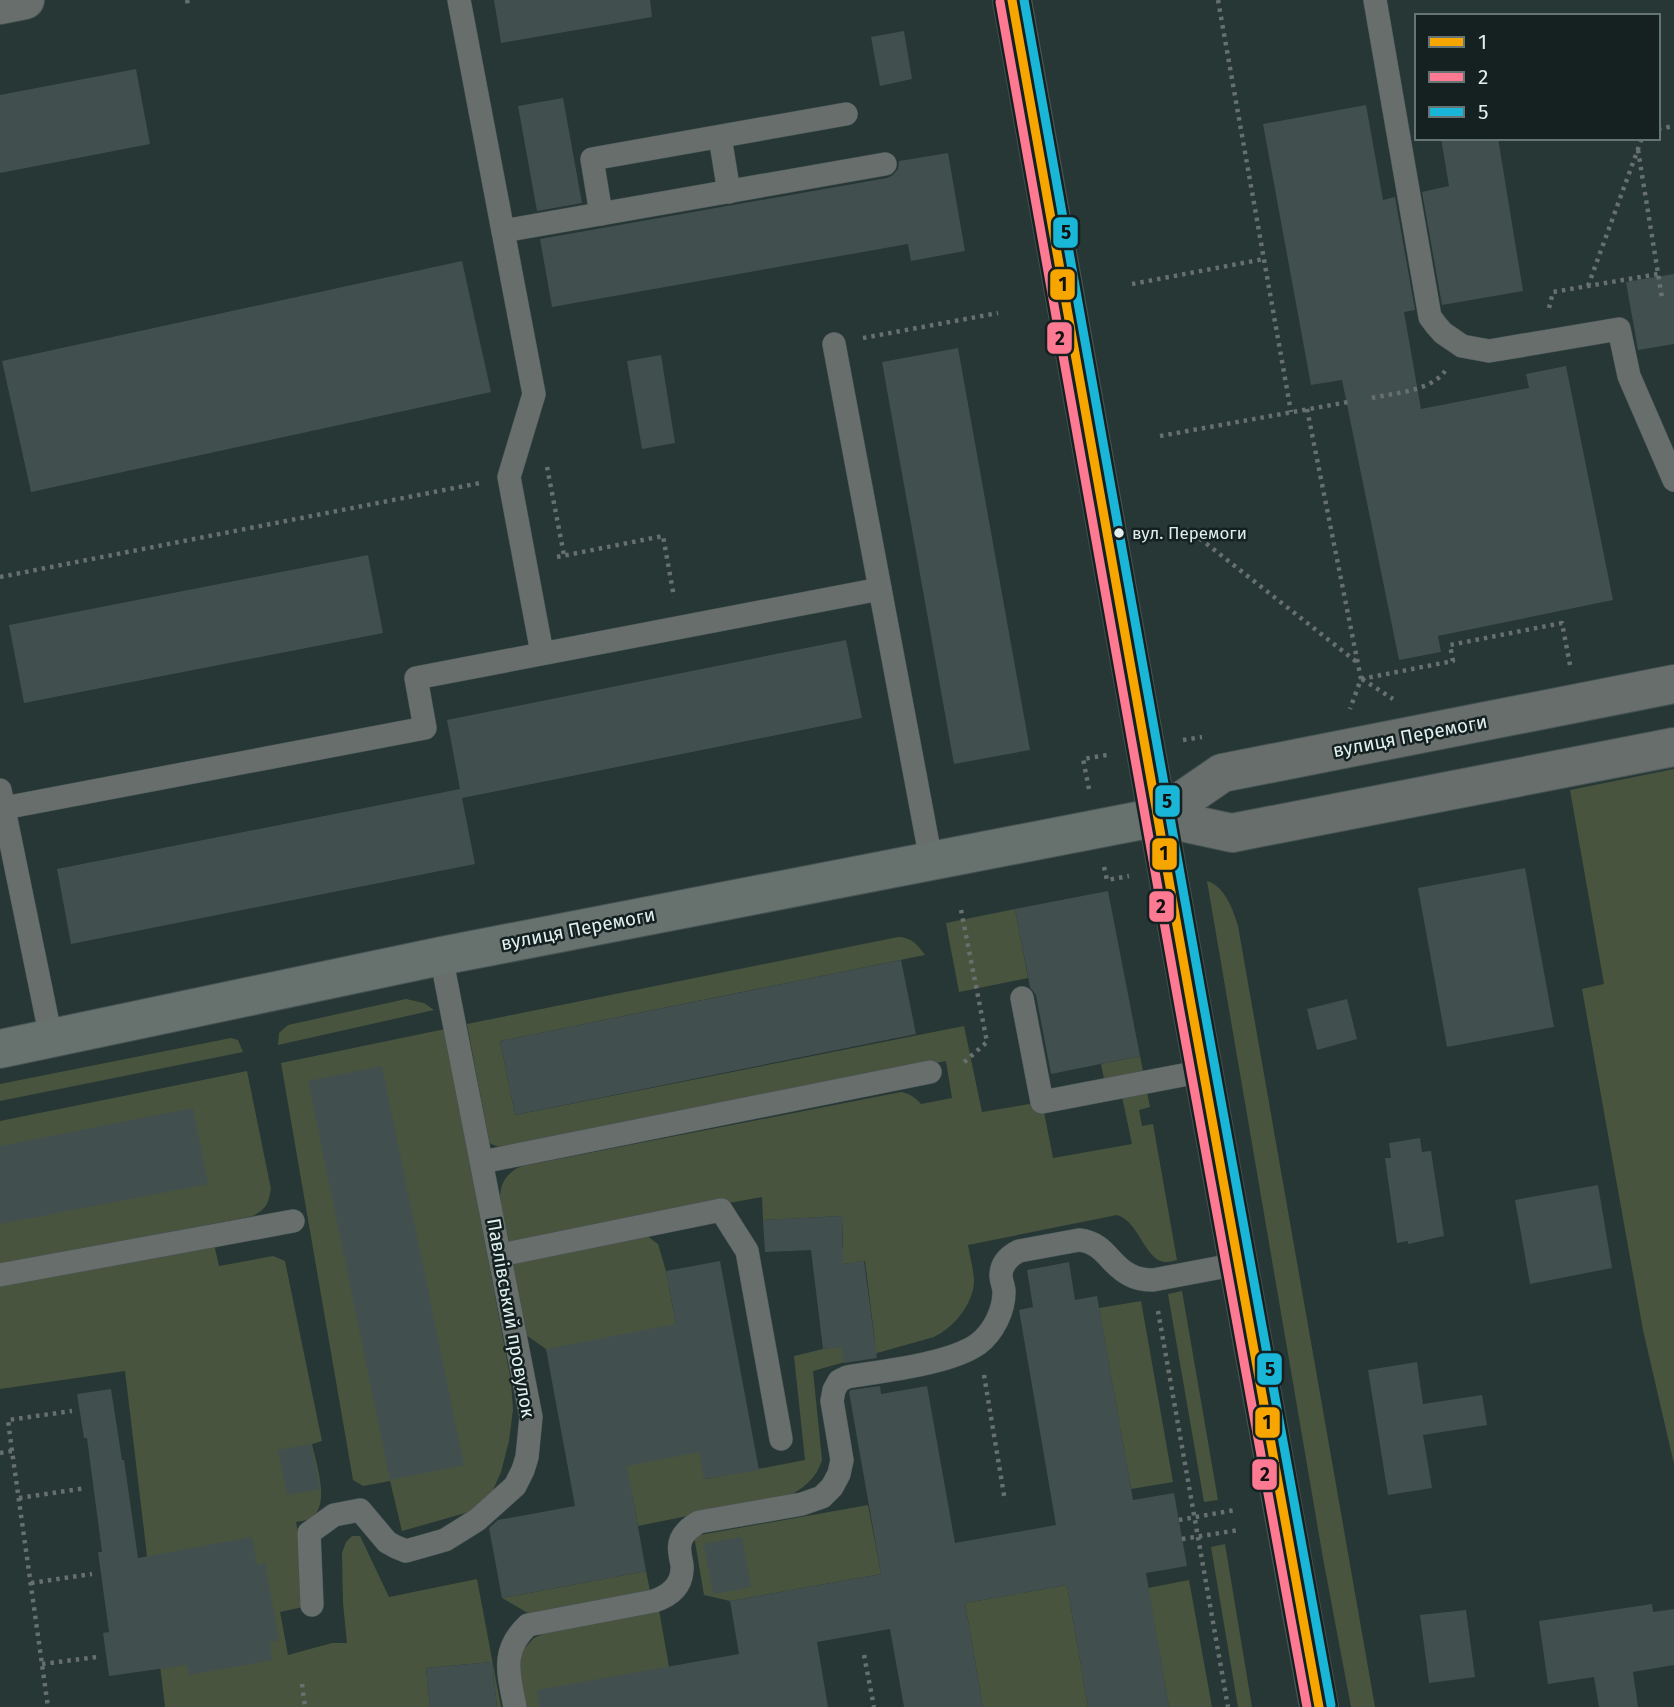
<svg xmlns="http://www.w3.org/2000/svg" width="1674" height="1707" viewBox="0 0 1674 1707" font-family="'Fira Sans',sans-serif">
  <rect width="100%" height="100%" fill="#263735"/>
  <!-- green -->
  <g fill="#49543f">
    <polygon points="1674,769 1674,1464 1643,1330 1582,989 1604,984 1570,790"/>
    <path d="M1207,881C1225,886 1233,910 1238,926L1375,1707H1351L1323,1558Z"/>
    <polygon points="1015,909 1028,978 959,992 946,923"/>
    <path d="M898,937C911,937 918,945 925,955L500,1041L515,1115L964,1026L982,1112L1042,1102L1053,1158L1132,1144L1120,1087L1106,1089L1101,1064L1140,1056L1150,1107L1139,1110L1142,1126L1153,1124L1177,1260C1173,1261 1169,1262 1165,1262C1145,1261 1139,1221 1117,1215L968,1245C970,1256 973,1268 974,1279C975,1302 954,1328 934,1337L813,1371L822,1460C817,1477 806,1486 791,1495L638,1526L632,1495L593,1503L546,1349L526,1335L512,1262L647,1236L658,1244L666,1271L705,1479L805,1460L794,1356L823,1349L875,1342L865,1261L813,1268L814,1250L843,1248L842,1216L763,1220L762,1197L509,1243C503,1214 487,1181 522,1166L901,1092C910,1094 915,1097 921,1104L952,1098L946,1061L499,1147L491,1144L489,1141L467,1024Z"/>
    <polygon points="406,999 424,1003 434,1010 278,1045 279,1033 288,1025"/>
    <polygon points="445,1029 511,1381 513,1410 509,1441 501,1472 489,1499 476,1510 402,1531 390,1481 363,1486 353,1480 281,1063"/>
    <polygon points="231,1038 238,1040 243,1052 0,1101 0,1084"/>
    <path d="M247,1071L271,1189C268,1204 267,1208 253,1216L0,1265V1121Z"/>
    <path d="M214,1244L219,1266L273,1256L285,1261L322,1441L312,1444C316,1464 333,1510 307,1520C303,1521 300,1521 296,1522L312,1605L280,1612L288,1655L332,1643H347L343,1603L342,1553L346,1542L352,1536H360L389,1597L477,1579L501,1707H497L492,1662L426,1668L430,1707H165L125,1371L0,1389V1286Z"/>
    <polygon points="1182,1291 1218,1500 1204,1502 1168,1294"/>
    <polygon points="1141,1301 1173,1482 1131,1489 1099,1308"/>
    <polygon points="868,1505 881,1574 730,1601 704,1595 694,1536"/>
    <polygon points="1225,1544 1252,1707 1238,1707 1211,1547"/>
    <polygon points="646,1571 650,1591 528,1613 502,1598"/>
    <polygon points="1189,1580 1212,1707 1169,1707 1148,1588"/>
    <polygon points="1067,1585 1088,1707 983,1707 965,1603"/>
    <polygon points="659,1610 669,1667 562,1707 524,1707 518,1670 519,1659 523,1650 534,1638 553,1629"/>
  </g>
  <!-- building -->
  <g fill="#424f4f">
    <polygon points="494,0 650,0 652,17 501,43"/>
    <polygon points="904,31 912,79 880,86 871,37"/>
    <polygon points="136,69 150,144 0,173 0,95"/>
    <polygon points="563,98 582,203 537,211 518,106"/>
    <polygon points="1366,105 1383,200 1395,197 1415,310 1404,312 1421,409 1529,388 1526,374 1566,366 1613,600 1438,636 1441,652 1399,660 1342,380 1311,385 1263,124"/>
    <polygon points="1441,138 1498,138 1523,291 1442,305 1422,192 1449,186"/>
    <polygon points="948,153 965,251 911,261 908,244 552,307 540,239 887,178 893,175 898,169 899,161"/>
    <polygon points="462,261 491,392 31,492 2,361"/>
    <polygon points="1674,274 1674,344 1638,350 1626,282"/>
    <polygon points="958,348 1030,750 954,764 882,362"/>
    <polygon points="661,355 675,443 642,449 627,361"/>
    <polygon points="368,555 383,633 24,703 9,625"/>
    <polygon points="846,640 862,718 462,798 475,864 71,944 57,869 460,789 447,720"/>
    <polygon points="1525,868 1554,1027 1447,1047 1418,888"/>
    <polygon points="1108,891 1140,1056 1051,1074 1036,995 1030,987 1015,909"/>
    <polygon points="901,960 916,1034 515,1115 500,1041"/>
    <polygon points="1347,999 1357,1039 1317,1050 1307,1009"/>
    <polygon points="382,1066 464,1465 390,1480 308,1081"/>
    <polygon points="193,1108 208,1184 0,1224 0,1146"/>
    <polygon points="1420,1138 1422,1152 1431,1151 1444,1236 1408,1244 1408,1241 1397,1243 1385,1158 1391,1158 1389,1143"/>
    <polygon points="1598,1185 1612,1268 1530,1284 1515,1200"/>
    <polygon points="842,1216 843,1264 864,1261 877,1358 844,1363 841,1347 823,1349 811,1250 765,1252 763,1220"/>
    <polygon points="720,1261 759,1470 704,1479 699,1452 627,1466 646,1571 502,1598 489,1528 498,1520 575,1506 546,1349 676,1324 666,1271"/>
    <polygon points="1069,1262 1075,1300 1097,1296 1133,1500 1174,1493 1187,1566 1146,1573 1169,1707 1088,1707 1067,1585 965,1603 983,1707 904,1707 890,1629 817,1642 828,1707 539,1707 537,1690 739,1654 730,1601 881,1574 849,1392 851,1390 880,1386 881,1394 927,1386 955,1543 1056,1525 1019,1310 1033,1307 1027,1270"/>
    <polygon points="1417,1362 1423,1404 1482,1395 1487,1425 1423,1435 1432,1488 1388,1495 1368,1370"/>
    <polygon points="111,1389 122,1460 124,1460 138,1558 252,1537 257,1565 265,1563 279,1640 270,1642 272,1660 189,1675 187,1665 109,1676 103,1633 109,1632 98,1552 102,1552 87,1438 84,1438 77,1394"/>
    <polygon points="311,1444 320,1489 287,1495 278,1450"/>
    <polygon points="742,1537 751,1587 713,1594 704,1544"/>
    <polygon points="1652,1604 1653,1612 1674,1609 1674,1665 1633,1672 1638,1707 1599,1707 1594,1677 1548,1684 1539,1621"/>
    <polygon points="1466,1610 1475,1677 1429,1683 1420,1615"/>
    <polygon points="492,1662 497,1707 430,1707 426,1668"/>
  </g>
  <g fill="none" stroke-linecap="round" stroke-linejoin="round">
    <defs>
      <g id="lane">
        <polyline points="459,0 534,394 509,477 542,653"/>
        <polyline points="1375,0 1430,317 1436,325 1443,333 1462,346 1489,351 1619,329 1629,376 1674,480"/>
        <polyline points="720,137 729,192"/>
        <polyline points="601,214 592,159 846,114"/>
        <polyline points="503,231 885,164"/>
        <polyline points="834,344 931,860"/>
        <polyline points="0,790 51,1038"/>
        <polyline points="4,808 425,728 416,678 880,589"/>
        <polyline points="1022,998 1042,1102 1204,1071"/>
        <polyline points="482,1162 930,1072"/>
        <polyline points="501,1255 721,1210 747,1251 781,1439"/>
        <polyline points="0,1275 293,1221"/>
        <polyline points="312,1605 309,1533 334,1515 360,1510 387,1542 396,1547 406,1551 445,1540 477,1520 515,1486 523,1470 527,1457 531,1417 441,956"/>
        <path d="M515,1707C509,1674 500,1651 528,1625L654,1601C669,1596 681,1587 682,1570C683,1565 680,1558 680,1553C677,1538 687,1529 699,1522L802,1504L822,1497L832,1487L839,1474L842,1460L832,1401L834,1390L839,1381L847,1377C883,1371 950,1364 978,1344C994,1332 1004,1310 1004,1292C1004,1286 1001,1281 1001,1276C1001,1264 1009,1256 1019,1251L1079,1240C1106,1243 1109,1265 1130,1275C1137,1279 1145,1280 1153,1280L1238,1264"/>
      </g>
      <g id="street">
        <polyline points="0,5 25,0"/>
        <polyline points="1158,817 1222,773 1674,684"/>
        <polyline points="1158,817 1232,833 1674,747"/>
      </g>
      <g id="secondary">
        <polyline points="1012,0 1191,1004 1319,1707"/>
        <polyline points="0,1049 441,956 1158,817"/>
      </g>
    </defs>
    <!-- lane casing -->
    <use href="#lane" stroke="#455352" stroke-width="24"/>
    <!-- street casing -->
    <use href="#street" stroke="#455352" stroke-width="40"/>
    <!-- secondary casing -->
    <use href="#secondary" stroke="#455352" stroke-width="40"/>
    <!-- path -->
    <g stroke="#67706e" stroke-width="4.5" stroke-dasharray="3.5 5" stroke-linecap="butt">
      <polyline points="187,0 188,5"/>
      <polyline points="1218,0 1291,412"/>
      <polyline points="1658,129 1674,126"/>
      <polyline points="1638,150 1662,298"/>
      <polyline points="1132,284 1264,259"/>
      <polyline points="1588,286 1642,138"/>
      <polyline points="1549,308 1553,292 1658,274"/>
      <polyline points="863,338 998,313"/>
      <path d="M1372,398C1394,393 1431,391 1445,371"/>
      <polyline points="1307,409 1361,679 1350,709"/>
      <polyline points="1160,436 1348,402"/>
      <polyline points="547,467 564,555"/>
      <polyline points="1177,531 1189,530 1358,663"/>
      <polyline points="557,557 663,536 674,597"/>
      <polyline points="0,577 480,483"/>
      <polyline points="1361,679 1453,661 1450,645 1562,623 1570,665"/>
      <polyline points="1362,679 1393,699"/>
      <polyline points="1183,740 1202,737"/>
      <polyline points="1089,789 1083,759 1107,755"/>
      <polyline points="1104,867 1107,880 1129,876"/>
      <polyline points="961,910 987,1042 961,1065"/>
      <polyline points="1158,1311 1228,1707"/>
      <polyline points="984,1375 1005,1501"/>
      <polyline points="12,1451 8,1420 72,1411"/>
      <polyline points="0,1453 12,1451 48,1707"/>
      <polyline points="19,1498 86,1488"/>
      <polyline points="1179,1520 1235,1510"/>
      <polyline points="1182,1539 1239,1530"/>
      <polyline points="31,1583 92,1574"/>
      <polyline points="864,1655 874,1707"/>
      <polyline points="42,1664 97,1657"/>
      <polyline points="302,1684 305,1707"/>
    </g>
    <!-- lane -->
    <use href="#lane" stroke="#676e6c" stroke-width="23"/>
    <!-- street -->
    <use href="#street" stroke="#676e6c" stroke-width="38"/>
    <!-- secondary -->
    <use href="#secondary" stroke="#67716e" stroke-width="38"/>
    <defs>
      <polyline id="bus-1" points="1012,0 1191,1004 1319,1707"/>
      <polyline id="bus-2" points="1000,2 1179,1006 1307,1707"/>
      <polyline id="bus-3" points="1024,0 1203,1002 1331,1705"/>
    </defs>
    <!-- bus-1 casing -->
    <use href="#bus-1" stroke="#152120" stroke-width="14"/>
    <!-- bus-2 casing -->
    <use href="#bus-2" stroke="#152120" stroke-width="14"/>
    <!-- bus-3 casing -->
    <use href="#bus-3" stroke="#152120" stroke-width="14"/>
    <!-- bus-1 -->
    <use href="#bus-1" stroke="#f7a600" stroke-width="9"/>
    <!-- bus-2 -->
    <use href="#bus-2" stroke="#fe7a93" stroke-width="9"/>
    <!-- bus-3 -->
    <use href="#bus-3" stroke="#1ab6d8" stroke-width="9"/>
  </g>
  <!-- markers -->
  <circle fill="#e0f0ef" stroke="#152120" stroke-width="2.5" cx="1119" cy="533" r="6"/>
  <g text-anchor="middle" dominant-baseline="central" stroke-width="5" stroke-linejoin="round" paint-order="stroke">
    <!-- bus labels -->
    <g font-size="17" fill="#e0f0ef" stroke="#152120" text-anchor="start">
      <text x="1132" y="533">вул. Перемоги</text>
    </g>
    <!-- street labels -->
    <g font-size="19" fill="#e0f0ef" stroke="#152120">
      <text transform="translate(1410 736) rotate(-11)">вулиця Перемоги</text>
      <text transform="translate(578 929) rotate(-11)">вулиця Перемоги</text>
      <text transform="translate(511 1318) rotate(80)">Павлівський провулок</text>
    </g>
  </g>
  <g stroke="#152120" stroke-width="2.5">
    <rect x="1052" y="216" width="27" height="33" rx="7" fill="#1ab6d8"/>
    <rect x="1049" y="268" width="27" height="33" rx="7" fill="#f7a600"/>
    <rect x="1046" y="321" width="27" height="34" rx="7" fill="#fe7a93"/>
    <rect x="1154" y="784" width="27" height="34" rx="7" fill="#1ab6d8"/>
    <rect x="1151" y="837" width="27" height="34" rx="7" fill="#f7a600"/>
    <rect x="1148" y="890" width="27" height="33" rx="7" fill="#fe7a93"/>
    <rect x="1256" y="1352" width="27" height="34" rx="7" fill="#1ab6d8"/>
    <rect x="1254" y="1406" width="27" height="33" rx="7" fill="#f7a600"/>
    <rect x="1251" y="1458" width="27" height="33" rx="7" fill="#fe7a93"/>
  </g>
  <g font-size="19" text-anchor="middle" font-weight="bold" fill="#111">
    <text x="1066" y="239">5</text>
    <text x="1063" y="291">1</text>
    <text x="1060" y="345">2</text>
    <text x="1167" y="808">5</text>
    <text x="1164" y="860">1</text>
    <text x="1161" y="913">2</text>
    <text x="1270" y="1376">5</text>
    <text x="1267" y="1429">1</text>
    <text x="1265" y="1481">2</text>
  </g>
  <!-- legend -->
  <rect x="1415" y="14" width="245" height="126" fill="#152120" stroke="#667473" stroke-width="2"/>
  <rect x="1429" y="37" width="35" height="10" fill="#f7a600" stroke="#667473" stroke-width="2"/>
  <text x="1478" y="49" font-size="21" fill="#e0f0ef">1</text>
  <rect x="1429" y="72" width="35" height="10" fill="#fe7a93" stroke="#667473" stroke-width="2"/>
  <text x="1478" y="84" font-size="21" fill="#e0f0ef">2</text>
  <rect x="1429" y="107" width="35" height="10" fill="#1ab6d8" stroke="#667473" stroke-width="2"/>
  <text x="1478" y="119" font-size="21" fill="#e0f0ef">5</text>
</svg>
